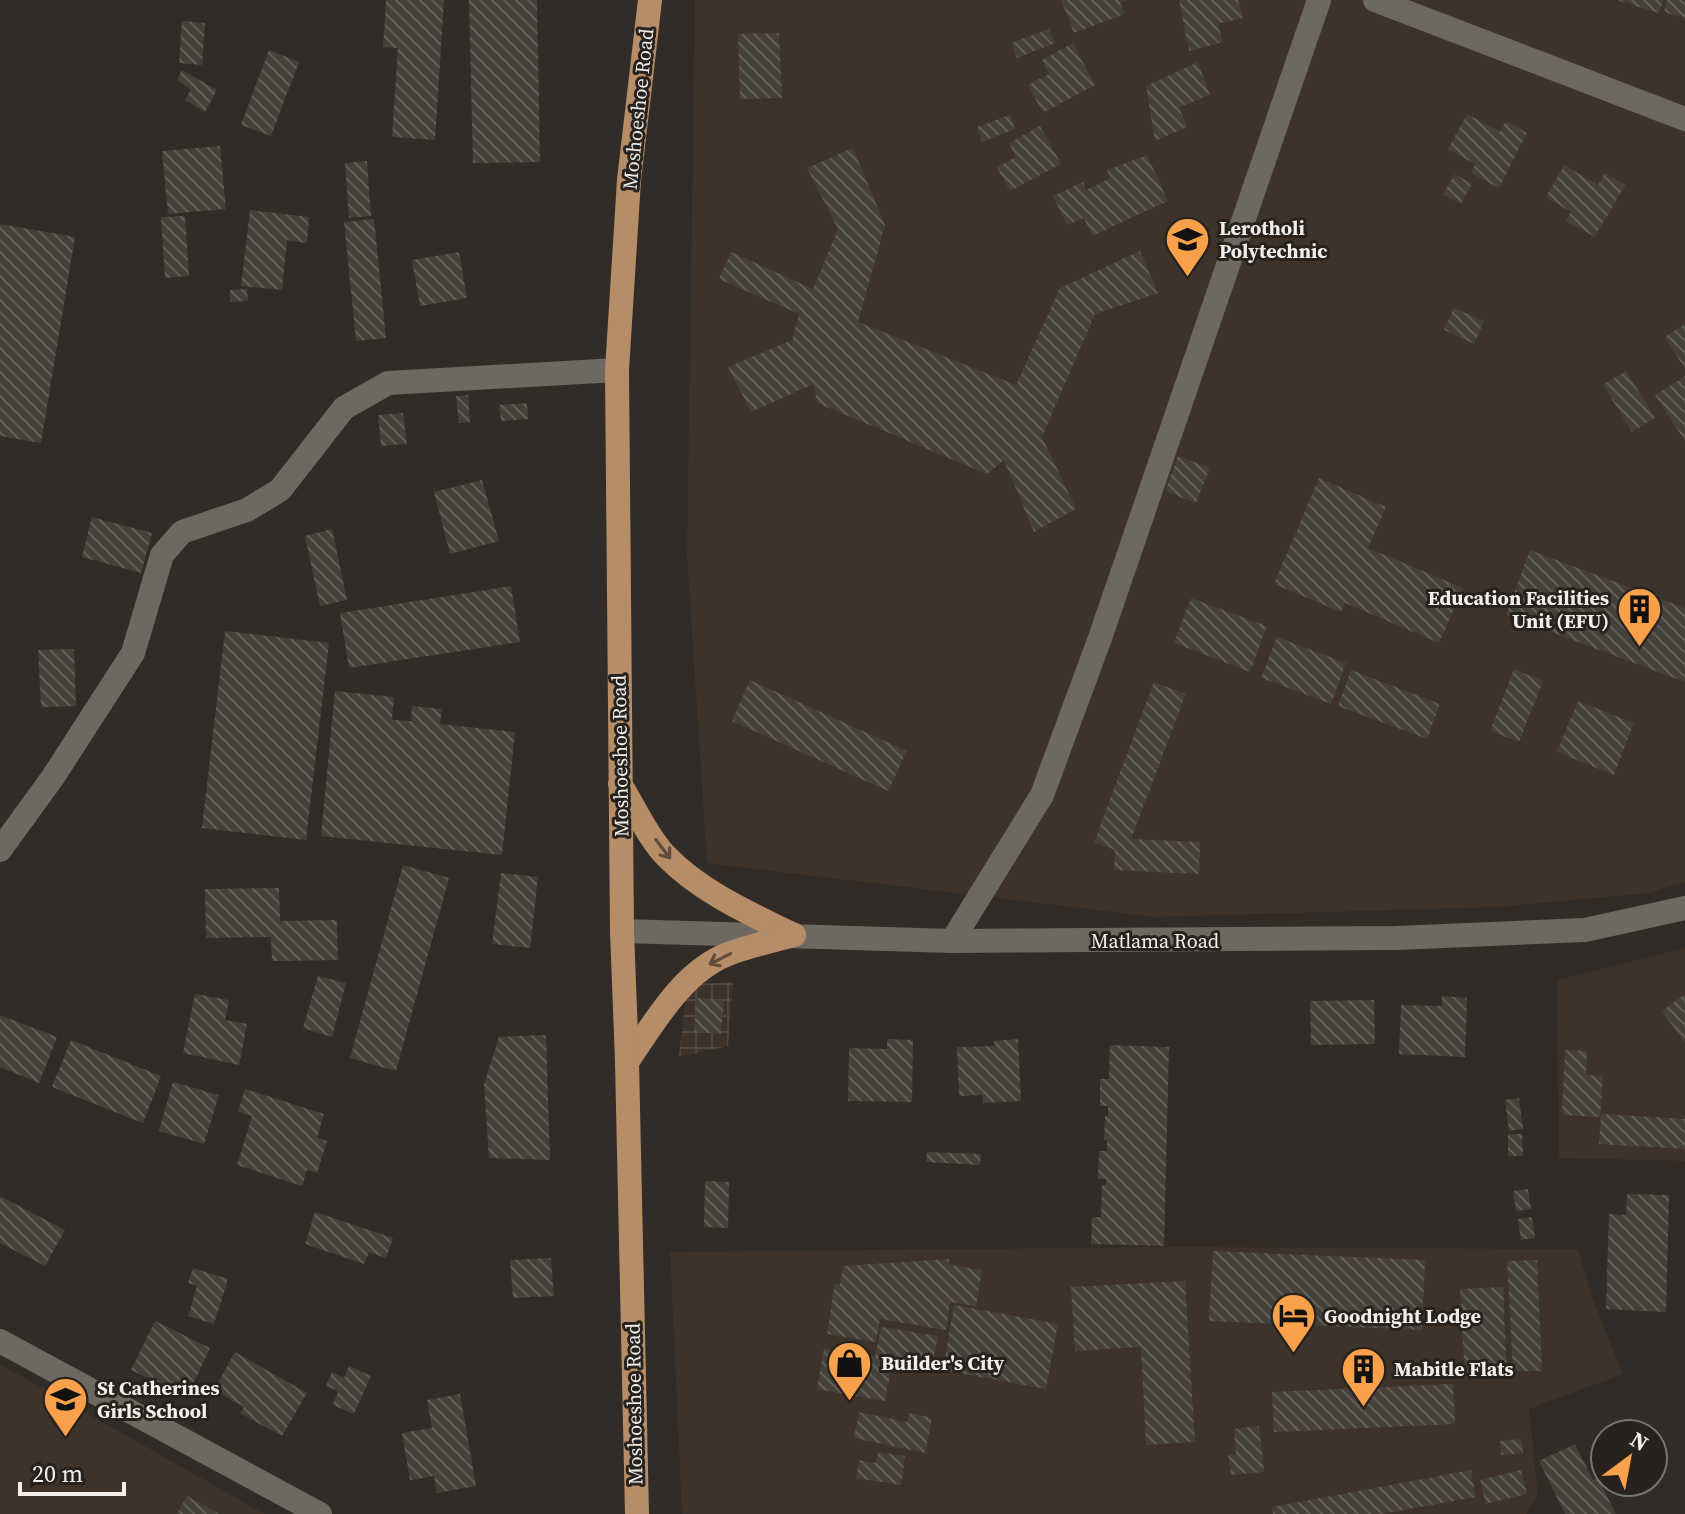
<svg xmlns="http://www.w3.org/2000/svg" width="1685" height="1514" viewBox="0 0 1685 1514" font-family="'Source Serif 4',serif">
  <defs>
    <pattern id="industrial-grid" width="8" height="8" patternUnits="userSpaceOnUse" patternTransform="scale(2)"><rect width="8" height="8" fill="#3d332a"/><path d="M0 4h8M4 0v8" fill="none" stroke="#50473f"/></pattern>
    <pattern id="building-back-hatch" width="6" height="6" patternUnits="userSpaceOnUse" patternTransform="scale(2)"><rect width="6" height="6" fill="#46403b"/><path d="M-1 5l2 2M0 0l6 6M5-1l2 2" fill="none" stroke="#615c58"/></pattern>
  </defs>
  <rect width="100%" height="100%" fill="#312c27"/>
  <!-- built -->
  <g fill="#3d332a">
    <polygon points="695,0 1685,0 1685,882 1650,893 1498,907 1154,917 707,863 687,556"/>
    <polygon points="1685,948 1685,1161 1559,1158 1557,980"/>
    <polygon points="1180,1247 1578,1249 1592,1297 1623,1374 1529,1409 1538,1495 1527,1510 1527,1514 682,1514 670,1252"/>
    <polygon points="0,1364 265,1514 0,1514"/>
  </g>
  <!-- industrial -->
  <polygon fill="url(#industrial-grid)" points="733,982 728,1046 679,1057 686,995 697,984"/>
  <!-- building -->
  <g fill="url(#building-back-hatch)">
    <polygon points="386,0 444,0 435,140 392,137 398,48 383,47"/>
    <polygon points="469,0 537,0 540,162 473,163"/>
    <polygon points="1061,0 1127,0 1120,3 1125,14 1074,33"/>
    <polygon points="1179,0 1238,0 1243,18 1218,24 1223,42 1189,51"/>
    <polygon points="1616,0 1663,0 1659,13"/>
    <polygon points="1667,0 1685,0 1685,18 1664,12"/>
    <polygon points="182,21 205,23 202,65 179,63"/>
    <polygon points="1049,29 1055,43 1017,58 1011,43"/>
    <polygon points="779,33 782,98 740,99 738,34"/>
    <polygon points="1073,43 1095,85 1043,113 1028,85 1049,74 1042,60"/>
    <polygon points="269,50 299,62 271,136 241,125"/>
    <polygon points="1198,62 1210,95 1179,107 1187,127 1155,141 1146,86"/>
    <polygon points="182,70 217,90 205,112 185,100 191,89 177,80"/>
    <polygon points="1467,114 1500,132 1506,121 1527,133 1499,188 1471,173 1475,164 1448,149"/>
    <polygon points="1010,115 1015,129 982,142 977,127"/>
    <polygon points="1040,126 1061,164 1010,191 997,167 1016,157 1009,143"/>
    <polygon points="220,146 226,209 168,214 162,151"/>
    <polygon points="853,148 885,225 858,322 1016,385 1060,288 1140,251 1158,293 1095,314 1042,437 1076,509 1034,532 1004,460 987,474 817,403 814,384 751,412 728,367 792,340 799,314 719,279 731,252 813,289 838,229 807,168"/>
    <polygon points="1147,155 1168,201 1092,236 1084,218 1067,225 1053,196 1083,182 1086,190 1110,178 1107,170"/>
    <polygon points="367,161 371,216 349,218 345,163"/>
    <polygon points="1564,165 1598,185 1605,173 1625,185 1595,237 1566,221 1571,212 1546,197"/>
    <polygon points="1455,174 1472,184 1461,204 1443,194"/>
    <polygon points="250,210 309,217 307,243 287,240 282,290 241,286"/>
    <polygon points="185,216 189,276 165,278 161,217"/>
    <polygon points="374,219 386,338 356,341 344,222"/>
    <polygon points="0,224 75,237 41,443 0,436"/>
    <polygon points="459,252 467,298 420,306 412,260"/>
    <polygon points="247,289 248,301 230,302 230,290"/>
    <polygon points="1454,308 1484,321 1474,344 1444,330"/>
    <polygon points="1685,324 1685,369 1665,337"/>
    <polygon points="1626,371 1655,418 1632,432 1603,385"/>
    <polygon points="1685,376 1685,441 1655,395"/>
    <polygon points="468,395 470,422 459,423 456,396"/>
    <polygon points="527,403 528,419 501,421 499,405"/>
    <polygon points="403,413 407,444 381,446 378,415"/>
    <polygon points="1178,456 1210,468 1196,503 1165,491"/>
    <polygon points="1319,478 1386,507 1368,548 1463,588 1439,643 1345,603 1341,612 1274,584"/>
    <polygon points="482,480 499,541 450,554 434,492"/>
    <polygon points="92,517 152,533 141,573 82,557"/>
    <polygon points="332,529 347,600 320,606 305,536"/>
    <polygon points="1530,550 1685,608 1685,682 1506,615"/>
    <polygon points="511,586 520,642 349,668 340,613"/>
    <polygon points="1191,598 1267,626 1250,672 1174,643"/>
    <polygon points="225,631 329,643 306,840 202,828"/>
    <polygon points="1277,637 1346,663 1331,704 1261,678"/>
    <polygon points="74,649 76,706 41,707 38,650"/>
    <polygon points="1514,669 1543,681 1519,742 1490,731"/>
    <polygon points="1351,670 1440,704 1427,739 1338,706"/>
    <polygon points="750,680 907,751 888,791 732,721"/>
    <polygon points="1154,682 1186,694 1131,839 1200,842 1199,874 1114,870 1115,850 1094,842"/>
    <polygon points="335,691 394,697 392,720 411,721 412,706 442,709 440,724 515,732 502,855 321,836"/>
    <polygon points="1578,701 1634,723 1614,775 1557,752"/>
    <polygon points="403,865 449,878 396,1071 350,1058"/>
    <polygon points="501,873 538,877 530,948 492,944"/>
    <polygon points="279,888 280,921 337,920 338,960 272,961 271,937 206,938 205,889"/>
    <polygon points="318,976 346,983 332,1037 303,1028"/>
    <polygon points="195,994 229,1000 225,1020 247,1024 239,1065 183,1053"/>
    <polygon points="1685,994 1685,1043 1662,1011"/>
    <polygon points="1442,996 1467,998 1465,1057 1399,1054 1401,1005 1442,1006"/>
    <polygon points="696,998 724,1000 721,1034 694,1032"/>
    <polygon points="1374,1000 1375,1044 1311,1045 1310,1001"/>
    <polygon points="0,1015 57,1037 39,1083 0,1067"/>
    <polygon points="546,1035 550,1160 489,1158 484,1084 499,1037"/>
    <polygon points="887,1039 913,1040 912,1102 848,1101 849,1048 887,1049"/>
    <polygon points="1018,1039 1021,1101 983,1103 982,1095 959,1096 957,1047 995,1046 994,1041"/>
    <polygon points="71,1040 161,1076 143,1123 52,1087"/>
    <polygon points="1110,1045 1169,1047 1164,1246 1091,1244 1092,1217 1101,1217 1102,1185 1106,1185 1106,1179 1098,1179 1099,1151 1107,1151 1107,1140 1104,1140 1105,1116 1108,1116 1108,1106 1100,1106 1100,1079 1109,1079"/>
    <polygon points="1565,1050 1587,1051 1586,1075 1603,1076 1600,1117 1562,1115"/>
    <polygon points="173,1082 219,1095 204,1144 159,1131"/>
    <polygon points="245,1089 324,1114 317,1138 327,1141 317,1173 307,1170 302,1186 237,1165 252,1116 238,1112"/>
    <polygon points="1519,1098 1523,1129 1509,1131 1505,1100"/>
    <polygon points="1601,1114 1685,1119 1685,1149 1599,1144"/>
    <polygon points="1508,1134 1522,1134 1523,1156 1508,1156"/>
    <polygon points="927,1152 981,1154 980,1165 926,1162"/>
    <polygon points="705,1181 729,1182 728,1228 704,1227"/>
    <polygon points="1528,1189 1531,1209 1516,1211 1513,1191"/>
    <polygon points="1627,1194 1669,1195 1666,1312 1606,1309 1609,1214 1626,1215"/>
    <polygon points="0,1196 65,1230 45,1266 0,1243"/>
    <polygon points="315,1212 393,1238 386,1258 369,1252 364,1264 305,1244"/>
    <polygon points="1532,1217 1535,1238 1521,1240 1518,1219"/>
    <polygon points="1213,1251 1425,1260 1422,1330 1209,1321"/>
    <polygon points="551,1258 554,1296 513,1298 510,1260"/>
    <polygon points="949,1259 949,1265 982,1270 976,1306 950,1302 946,1330 880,1319 876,1342 827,1334 835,1284 840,1285 843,1266"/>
    <polygon points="1537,1260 1542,1371 1513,1371 1507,1261"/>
    <polygon points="193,1268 228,1279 214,1324 188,1316 197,1286 188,1283"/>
    <polygon points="1185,1281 1195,1442 1146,1445 1141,1347 1075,1351 1071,1287"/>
    <polygon points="1503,1287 1507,1375 1465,1377 1460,1289"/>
    <polygon points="954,1305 1058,1324 1046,1389 943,1370"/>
    <polygon points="155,1321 210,1348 187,1397 131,1370"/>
    <polygon points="881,1327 938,1336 931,1371 892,1364 885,1401 817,1389 824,1349 875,1357"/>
    <polygon points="235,1352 307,1393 282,1436 240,1413 244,1407 214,1390"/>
    <polygon points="349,1366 371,1376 354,1414 333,1405 338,1391 326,1386 332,1372 344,1378"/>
    <polygon points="1453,1384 1455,1424 1274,1432 1272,1392"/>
    <polygon points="460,1394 476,1486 437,1493 434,1476 410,1480 402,1433 432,1428 427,1400"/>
    <polygon points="859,1412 907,1422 909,1413 932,1418 925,1453 854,1438"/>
    <polygon points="1259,1426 1264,1472 1231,1475 1228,1455 1236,1454 1234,1429"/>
    <polygon points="1522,1439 1523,1453 1501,1455 1500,1441"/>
    <polygon points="1575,1444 1593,1480 1598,1478 1616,1514 1565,1514 1539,1461"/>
    <polygon points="878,1452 905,1456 901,1485 856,1478 859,1460 876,1463"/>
    <polygon points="1471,1470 1476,1497 1381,1514 1273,1514 1272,1507"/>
    <polygon points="1521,1470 1527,1494 1486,1504 1480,1480"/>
    <polygon points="187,1496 219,1514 177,1514"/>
  </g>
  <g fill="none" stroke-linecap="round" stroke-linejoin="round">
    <!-- minor -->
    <g stroke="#6e6862" stroke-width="24">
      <polyline points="1375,0 1685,119"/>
      <polyline points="0,850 53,777 133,653 162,555 182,532 247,510 280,490 344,408 388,383 617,370"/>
      <polyline points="622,931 952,941 1397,938 1585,930 1685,908"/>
      <polyline points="952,941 1042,795 1100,638 1319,0"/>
      <polyline points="0,1341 320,1514"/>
    </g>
    <!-- major -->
    <g stroke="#b68d67" stroke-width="24">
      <path d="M620,784C634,806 649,839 667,857C701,892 751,914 794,935"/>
      <path d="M627,1062C654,1023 682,972 728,954C749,946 772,941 794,935"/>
      <polyline points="637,1514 627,1062 622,931 617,370 629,180 650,0"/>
    </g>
  </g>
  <!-- one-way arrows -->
  <defs><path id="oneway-shaft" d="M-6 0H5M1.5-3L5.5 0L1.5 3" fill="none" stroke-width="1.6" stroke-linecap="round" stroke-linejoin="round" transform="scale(2)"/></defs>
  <g stroke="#604d3b">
    <use href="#oneway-shaft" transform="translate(663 849) rotate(53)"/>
    <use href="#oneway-shaft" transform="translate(720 959) rotate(153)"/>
  </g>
  <!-- icons -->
  <defs>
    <symbol id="university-pin" viewBox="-11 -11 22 30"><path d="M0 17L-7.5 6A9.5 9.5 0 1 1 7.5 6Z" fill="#f8a14a" stroke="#27221d"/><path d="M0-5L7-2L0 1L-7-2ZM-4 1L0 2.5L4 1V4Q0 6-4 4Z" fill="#111"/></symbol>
    <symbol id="building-pin" viewBox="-11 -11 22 30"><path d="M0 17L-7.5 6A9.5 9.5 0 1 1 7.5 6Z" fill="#f8a14a" stroke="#27221d"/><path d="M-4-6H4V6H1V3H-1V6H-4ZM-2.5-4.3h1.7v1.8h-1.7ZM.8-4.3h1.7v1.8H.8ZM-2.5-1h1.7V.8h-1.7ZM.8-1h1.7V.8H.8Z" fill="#111"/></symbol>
    <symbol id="hotel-pin" viewBox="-11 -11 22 30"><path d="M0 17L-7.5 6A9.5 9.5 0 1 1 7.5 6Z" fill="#f8a14a" stroke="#27221d"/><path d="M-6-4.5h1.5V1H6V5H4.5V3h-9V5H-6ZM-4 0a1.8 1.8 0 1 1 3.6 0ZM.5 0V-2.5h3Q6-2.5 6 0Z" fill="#111"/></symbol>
    <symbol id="shop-pin" viewBox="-11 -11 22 30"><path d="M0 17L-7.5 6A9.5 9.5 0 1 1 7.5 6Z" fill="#f8a14a" stroke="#27221d"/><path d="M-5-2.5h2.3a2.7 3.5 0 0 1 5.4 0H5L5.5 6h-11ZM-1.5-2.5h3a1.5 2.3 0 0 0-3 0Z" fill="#111"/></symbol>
    <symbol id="school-pin" viewBox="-11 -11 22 30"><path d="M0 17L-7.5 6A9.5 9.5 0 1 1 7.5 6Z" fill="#f8a14a" stroke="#27221d"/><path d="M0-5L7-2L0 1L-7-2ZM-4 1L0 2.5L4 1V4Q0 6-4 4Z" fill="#111"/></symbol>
  </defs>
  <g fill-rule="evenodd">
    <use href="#university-pin" x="1162" y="214" width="51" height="69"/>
    <use href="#building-pin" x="1614" y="584" width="51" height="69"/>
    <use href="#hotel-pin" x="1268" y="1290" width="51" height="69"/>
    <use href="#shop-pin" x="824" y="1338" width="51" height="69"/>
    <use href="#building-pin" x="1338" y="1344" width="51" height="69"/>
    <use href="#school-pin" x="40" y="1374" width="51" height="69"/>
  </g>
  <g text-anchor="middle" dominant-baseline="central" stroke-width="6" stroke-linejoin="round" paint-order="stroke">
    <!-- street labels -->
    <g font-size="20" fill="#f1eeeb" stroke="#27221d">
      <text transform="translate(638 109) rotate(-84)">Moshoeshoe Road</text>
      <text transform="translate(620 756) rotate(-91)">Moshoeshoe Road</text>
      <text x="1155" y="941">Matlama Road</text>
      <text transform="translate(634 1404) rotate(-91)">Moshoeshoe Road</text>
    </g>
    <!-- poi labels -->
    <g font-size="20" font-weight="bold" fill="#f1eeeb" stroke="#27221d" text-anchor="start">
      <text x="1219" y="228">Lerotholi<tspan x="1219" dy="23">Polytechnic</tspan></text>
      <text x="1609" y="598" text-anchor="end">Education Facilities<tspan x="1609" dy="23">Unit (EFU)</tspan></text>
      <text x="1324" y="1316">Goodnight Lodge</text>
      <text x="881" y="1363">Builder's City</text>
      <text x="1394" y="1369">Mabitle Flats</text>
      <text x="97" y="1388">St Catherines<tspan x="97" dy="23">Girls School</tspan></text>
    </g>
  </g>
  <!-- north arrow -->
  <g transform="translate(1629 1458) rotate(32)"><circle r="38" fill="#27221d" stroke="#78746f" stroke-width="2"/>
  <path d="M0-6L14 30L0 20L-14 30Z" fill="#f8a14a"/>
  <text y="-12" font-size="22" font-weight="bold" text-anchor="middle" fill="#f1eeeb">N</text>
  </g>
  <!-- scale -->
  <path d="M20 1482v12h104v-12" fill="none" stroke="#f1eeeb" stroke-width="4"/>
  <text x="32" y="1482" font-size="24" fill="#f1eeeb" stroke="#27221d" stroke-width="6" paint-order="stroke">20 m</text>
</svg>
